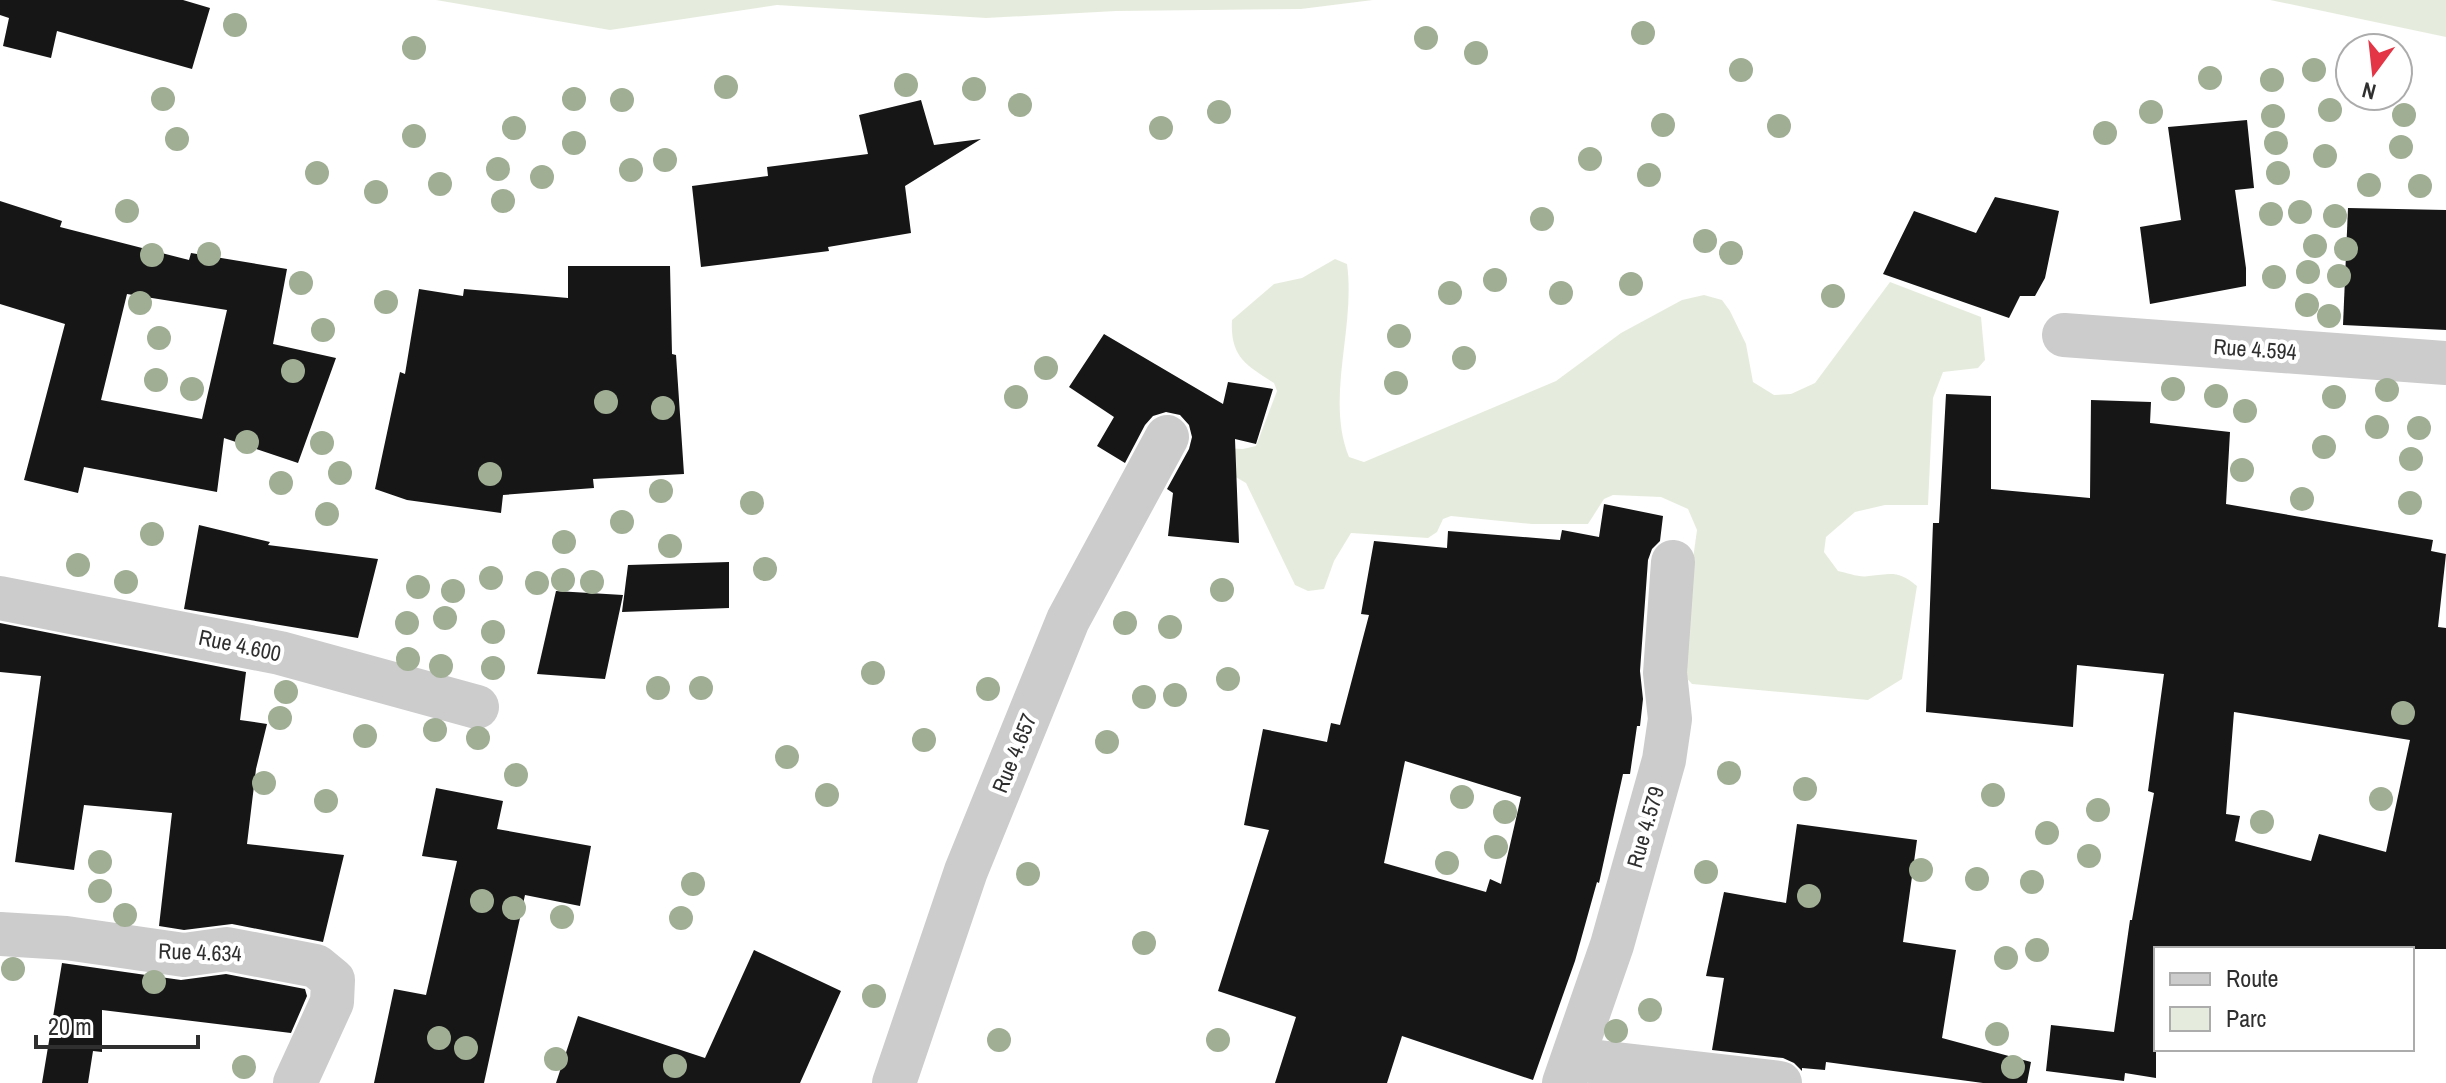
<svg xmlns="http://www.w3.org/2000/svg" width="2446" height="1083" viewBox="0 0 2446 1083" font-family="'Archivo Narrow',sans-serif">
  <rect width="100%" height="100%" fill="#fff"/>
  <!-- green -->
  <g fill="#e6ecdd">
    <polygon points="436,0 1373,0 1301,9 1116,11 986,18 777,5 610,30"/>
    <polygon points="2270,0 2446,0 2446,37"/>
    <path d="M1335,259L1347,264C1356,327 1325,398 1349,457L1364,462L1556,381L1621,333L1682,300L1704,295L1722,300L1730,311L1746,344L1753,382L1774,395L1791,394L1815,383L1890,282L1981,317L1985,360L1978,368L1943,372L1933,398L1928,505H1885L1855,512L1826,537L1824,552L1838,571C1848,573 1860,578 1869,576C1891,574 1898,570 1917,586L1902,679L1868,700L1692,684L1679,670V659L1697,530L1688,509L1661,497L1613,495L1604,499L1588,524H1532L1451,516L1443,519L1437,532L1428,538L1351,533L1334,561L1324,589L1308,591L1295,585L1246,483L1203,458L1205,447L1243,449L1256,446L1277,391L1274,383C1246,365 1230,357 1232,320L1274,284L1302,278Z"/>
  </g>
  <!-- building -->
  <g fill="#161616" fill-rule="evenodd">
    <polygon points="0,0 183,0 210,8 192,69 57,31 51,58 3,46 9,18 0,15"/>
    <polygon points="921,100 934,145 981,139 905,186 911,233 828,247 829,251 701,267 692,186 768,176 767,167 868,154 859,115"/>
    <polygon points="2247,120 2254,188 2235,190 2246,268 2246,286 2150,304 2140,227 2181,220 2168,127"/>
    <polygon points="1995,197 2059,211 2045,278 2035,296 2020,296 2009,318 1883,274 1914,211 1976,233"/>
    <path d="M0,201L62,221L60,227L189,260L191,253L287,269L273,344L336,358L298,463L224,438L217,492L84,467L78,493L24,480L65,324L0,304ZM127,294L227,310L202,419L101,400Z"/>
    <polygon points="2348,208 2446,210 2446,330 2343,325"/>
    <polygon points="568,266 670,266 672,354 676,355 684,474 593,479 594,488 503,495 501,513 407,500 375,489 400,372 405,374 419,289 463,296 464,289 568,298"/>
    <polygon points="1104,334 1223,404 1228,382 1273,389 1256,444 1235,439 1239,543 1168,536 1173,493 1167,489 1189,449 1192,437 1189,425 1180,415 1166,412 1153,416 1145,425 1125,463 1097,446 1114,417 1069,387"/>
    <path d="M1946,394L1991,396V489L2090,498L2091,400L2151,402L2150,423L2230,432L2226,504L2433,540L2431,551L2446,554L2438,627L2446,628V949H2156V1078L2125,1073L2124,1081L2046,1071L2051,1025L2114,1032L2130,920H2132L2154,793L2148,791L2164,674L2077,665L2073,727L1926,712L1933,523H1939ZM2234,712L2410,740L2386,852L2319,834L2311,861L2235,841L2240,816L2226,814Z"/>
    <path d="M1604,504L1663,516L1660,541L1652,549L1648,560L1640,671L1643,699L1640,726H1637L1630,774H1623L1599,883L1597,882L1575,961L1533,1080L1402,1036L1387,1083H1275L1296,1017L1218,991L1269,830L1244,825L1263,729L1327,742L1331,723L1340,725L1369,615L1361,614L1374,541L1447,548L1448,531L1560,540L1562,530L1599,537ZM1405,761L1521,797L1501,884L1490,879L1486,892L1384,863Z"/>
    <polygon points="199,525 270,542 268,545 378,559 358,638 184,609"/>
    <polygon points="729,562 729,608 622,612 628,565"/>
    <polygon points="556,591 623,595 605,679 537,674"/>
    <polygon points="0,623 246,672 240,720 267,724 256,769 247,844 344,855 323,942 232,924 184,930 159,926 172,813 84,805 74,870 15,862 41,676 0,672"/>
    <polygon points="436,788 503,801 497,829 591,846 580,906 525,895 484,1083 374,1083 394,989 426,995 457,861 422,856"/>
    <polygon points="1797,824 1917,840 1903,942 1956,950 1942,1038 2031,1062 2027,1083 1983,1083 1826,1062 1825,1070 1802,1068 1802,1071 1794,1063 1783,1058 1712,1050 1724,978 1706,976 1724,892 1786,903"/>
    <polygon points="754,950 841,991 800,1083 556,1083 578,1016 705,1058"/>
    <polygon points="62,963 181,980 226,974 305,989 307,996 291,1033 102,1010 102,1052 93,1051 88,1083 42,1083"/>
  </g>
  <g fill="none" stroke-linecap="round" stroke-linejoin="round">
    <!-- minor -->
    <g stroke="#ccc" stroke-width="44">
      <polyline points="2064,335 2446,363"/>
      <polyline points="0,598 280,653 477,707"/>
      <polyline points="0,934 66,938 184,955 227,949 316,966 333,980 332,1002 295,1083"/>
      <polyline points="1573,1059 1780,1083"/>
      <polyline points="894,1083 966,871 1068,620 1167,437"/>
      <polyline points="1564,1083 1612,945 1664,760 1670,719 1665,673 1673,562"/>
    </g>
  </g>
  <!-- trees -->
  <g fill="#a0ae94">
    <circle cx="235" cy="25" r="12"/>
    <circle cx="1643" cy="33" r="12"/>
    <circle cx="1426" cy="38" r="12"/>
    <circle cx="414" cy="48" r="12"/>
    <circle cx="1476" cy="53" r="12"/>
    <circle cx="1741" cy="70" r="12"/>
    <circle cx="2314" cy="70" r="12"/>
    <circle cx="2210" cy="78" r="12"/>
    <circle cx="2272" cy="80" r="12"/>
    <circle cx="906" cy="85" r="12"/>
    <circle cx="726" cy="87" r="12"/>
    <circle cx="974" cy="89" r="12"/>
    <circle cx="163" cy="99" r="12"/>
    <circle cx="574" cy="99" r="12"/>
    <circle cx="622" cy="100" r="12"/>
    <circle cx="1020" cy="105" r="12"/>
    <circle cx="2330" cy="110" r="12"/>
    <circle cx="1219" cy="112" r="12"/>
    <circle cx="2151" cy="112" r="12"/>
    <circle cx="2404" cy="115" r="12"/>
    <circle cx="2273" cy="116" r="12"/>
    <circle cx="1663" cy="125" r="12"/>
    <circle cx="1779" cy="126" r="12"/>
    <circle cx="514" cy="128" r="12"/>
    <circle cx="1161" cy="128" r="12"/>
    <circle cx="2105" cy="133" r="12"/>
    <circle cx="414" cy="136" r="12"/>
    <circle cx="177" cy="139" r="12"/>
    <circle cx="574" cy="143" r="12"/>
    <circle cx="2276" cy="143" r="12"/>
    <circle cx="2401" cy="147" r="12"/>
    <circle cx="2325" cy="156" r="12"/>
    <circle cx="1590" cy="159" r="12"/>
    <circle cx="665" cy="160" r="12"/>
    <circle cx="498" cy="169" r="12"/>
    <circle cx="631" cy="170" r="12"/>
    <circle cx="317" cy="173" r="12"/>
    <circle cx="2278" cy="173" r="12"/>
    <circle cx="1649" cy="175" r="12"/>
    <circle cx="542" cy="177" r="12"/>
    <circle cx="440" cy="184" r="12"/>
    <circle cx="2369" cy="185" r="12"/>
    <circle cx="2420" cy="186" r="12"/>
    <circle cx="376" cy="192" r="12"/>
    <circle cx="503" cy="201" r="12"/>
    <circle cx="127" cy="211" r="12"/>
    <circle cx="2300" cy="212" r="12"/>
    <circle cx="2271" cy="214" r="12"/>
    <circle cx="2335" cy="216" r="12"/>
    <circle cx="1542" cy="219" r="12"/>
    <circle cx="1705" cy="241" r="12"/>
    <circle cx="2315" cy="246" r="12"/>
    <circle cx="2346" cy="249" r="12"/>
    <circle cx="1731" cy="253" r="12"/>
    <circle cx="209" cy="254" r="12"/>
    <circle cx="152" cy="255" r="12"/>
    <circle cx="2308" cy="272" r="12"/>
    <circle cx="2339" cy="276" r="12"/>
    <circle cx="2274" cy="277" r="12"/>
    <circle cx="1495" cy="280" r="12"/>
    <circle cx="301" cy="283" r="12"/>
    <circle cx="1631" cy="284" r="12"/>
    <circle cx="1450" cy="293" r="12"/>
    <circle cx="1561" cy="293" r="12"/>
    <circle cx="1833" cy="296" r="12"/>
    <circle cx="386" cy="302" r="12"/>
    <circle cx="140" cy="303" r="12"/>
    <circle cx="2307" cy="305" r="12"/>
    <circle cx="2329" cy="316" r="12"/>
    <circle cx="323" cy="330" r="12"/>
    <circle cx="1399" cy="336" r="12"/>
    <circle cx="159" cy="338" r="12"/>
    <circle cx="1464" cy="358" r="12"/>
    <circle cx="1046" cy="368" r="12"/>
    <circle cx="293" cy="371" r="12"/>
    <circle cx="156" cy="380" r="12"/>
    <circle cx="1396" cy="383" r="12"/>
    <circle cx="192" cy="389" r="12"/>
    <circle cx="2173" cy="389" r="12"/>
    <circle cx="2387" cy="390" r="12"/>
    <circle cx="2216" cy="396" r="12"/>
    <circle cx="1016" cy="397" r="12"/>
    <circle cx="2334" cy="397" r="12"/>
    <circle cx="606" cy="402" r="12"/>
    <circle cx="663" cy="408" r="12"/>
    <circle cx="2245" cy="411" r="12"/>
    <circle cx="2377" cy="427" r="12"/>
    <circle cx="2419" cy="428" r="12"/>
    <circle cx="247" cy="442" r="12"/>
    <circle cx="322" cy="443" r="12"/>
    <circle cx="2324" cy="447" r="12"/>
    <circle cx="2411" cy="459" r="12"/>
    <circle cx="2242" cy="470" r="12"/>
    <circle cx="340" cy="473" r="12"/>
    <circle cx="490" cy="474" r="12"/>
    <circle cx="281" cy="483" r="12"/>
    <circle cx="661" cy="491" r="12"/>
    <circle cx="2302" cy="499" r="12"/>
    <circle cx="752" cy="503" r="12"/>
    <circle cx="2410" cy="503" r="12"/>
    <circle cx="327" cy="514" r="12"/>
    <circle cx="622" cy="522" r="12"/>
    <circle cx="152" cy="534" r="12"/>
    <circle cx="564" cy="542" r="12"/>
    <circle cx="670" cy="546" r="12"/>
    <circle cx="78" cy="565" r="12"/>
    <circle cx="765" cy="569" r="12"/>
    <circle cx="491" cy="578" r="12"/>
    <circle cx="563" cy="580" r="12"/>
    <circle cx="126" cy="582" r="12"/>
    <circle cx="592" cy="582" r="12"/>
    <circle cx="537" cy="583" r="12"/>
    <circle cx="418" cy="587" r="12"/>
    <circle cx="1222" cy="590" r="12"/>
    <circle cx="453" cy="591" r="12"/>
    <circle cx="445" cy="618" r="12"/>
    <circle cx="407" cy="623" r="12"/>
    <circle cx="1125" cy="623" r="12"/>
    <circle cx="1170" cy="627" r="12"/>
    <circle cx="493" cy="632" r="12"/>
    <circle cx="408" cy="659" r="12"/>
    <circle cx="441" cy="666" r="12"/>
    <circle cx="493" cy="668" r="12"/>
    <circle cx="873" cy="673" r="12"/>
    <circle cx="1228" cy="679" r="12"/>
    <circle cx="658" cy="688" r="12"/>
    <circle cx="701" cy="688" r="12"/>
    <circle cx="988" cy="689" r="12"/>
    <circle cx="286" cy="692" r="12"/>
    <circle cx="1175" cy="695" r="12"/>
    <circle cx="1144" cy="697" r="12"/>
    <circle cx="2403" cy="713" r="12"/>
    <circle cx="280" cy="718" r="12"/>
    <circle cx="435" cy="730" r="12"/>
    <circle cx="365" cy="736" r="12"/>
    <circle cx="478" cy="738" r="12"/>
    <circle cx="924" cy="740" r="12"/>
    <circle cx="1107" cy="742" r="12"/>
    <circle cx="787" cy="757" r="12"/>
    <circle cx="1729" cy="773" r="12"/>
    <circle cx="516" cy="775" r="12"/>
    <circle cx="264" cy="783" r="12"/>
    <circle cx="1805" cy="789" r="12"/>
    <circle cx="827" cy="795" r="12"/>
    <circle cx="1993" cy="795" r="12"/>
    <circle cx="1462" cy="797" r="12"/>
    <circle cx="2381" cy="799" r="12"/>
    <circle cx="326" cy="801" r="12"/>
    <circle cx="2098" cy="810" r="12"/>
    <circle cx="1505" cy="812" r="12"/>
    <circle cx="2262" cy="822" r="12"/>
    <circle cx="2047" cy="833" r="12"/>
    <circle cx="1496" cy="847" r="12"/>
    <circle cx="2089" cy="856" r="12"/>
    <circle cx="100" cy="862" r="12"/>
    <circle cx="1447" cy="863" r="12"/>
    <circle cx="1921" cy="870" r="12"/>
    <circle cx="1706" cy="872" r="12"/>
    <circle cx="1028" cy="874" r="12"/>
    <circle cx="1977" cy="879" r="12"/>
    <circle cx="2032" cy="882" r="12"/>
    <circle cx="693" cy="884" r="12"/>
    <circle cx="100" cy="891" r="12"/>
    <circle cx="1809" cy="896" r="12"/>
    <circle cx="482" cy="901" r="12"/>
    <circle cx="514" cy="908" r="12"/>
    <circle cx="125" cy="915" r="12"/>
    <circle cx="562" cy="917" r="12"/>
    <circle cx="681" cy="918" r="12"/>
    <circle cx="1144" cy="943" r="12"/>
    <circle cx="2037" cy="950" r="12"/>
    <circle cx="2006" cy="958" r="12"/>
    <circle cx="13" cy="969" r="12"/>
    <circle cx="154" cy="982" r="12"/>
    <circle cx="874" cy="996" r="12"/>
    <circle cx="1650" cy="1010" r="12"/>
    <circle cx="1616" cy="1031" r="12"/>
    <circle cx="1997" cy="1034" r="12"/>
    <circle cx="439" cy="1038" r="12"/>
    <circle cx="999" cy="1040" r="12"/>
    <circle cx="1218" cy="1040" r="12"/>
    <circle cx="466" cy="1048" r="12"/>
    <circle cx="556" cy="1059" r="12"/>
    <circle cx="675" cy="1066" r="12"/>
    <circle cx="244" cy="1067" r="12"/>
    <circle cx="2013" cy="1067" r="12"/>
  </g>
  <g text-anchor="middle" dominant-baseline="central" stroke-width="8" stroke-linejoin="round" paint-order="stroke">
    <!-- street labels -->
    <g font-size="22" fill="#2f2f2f" stroke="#fff">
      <text transform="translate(2255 349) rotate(4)">Rue 4.594</text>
      <text transform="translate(240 645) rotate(12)">Rue 4.600</text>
      <text transform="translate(1014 753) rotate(-68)">Rue 4.657</text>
      <text transform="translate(1645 827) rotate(-74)">Rue 4.579</text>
      <text transform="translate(200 952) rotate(2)">Rue 4.634</text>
    </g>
  </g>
  <!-- legend -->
  <rect x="2154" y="947" width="260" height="104" fill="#ffffff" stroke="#acacac" stroke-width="2"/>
  <rect x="2170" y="973" width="40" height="12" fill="#cccccc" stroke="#acacac" stroke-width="2"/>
  <text x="2226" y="987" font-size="24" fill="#2f2f2f">Route</text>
  <rect x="2170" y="1007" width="40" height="24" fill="#e6ecdd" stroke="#acacac" stroke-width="2"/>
  <text x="2226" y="1027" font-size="24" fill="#2f2f2f">Parc</text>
  <!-- north arrow -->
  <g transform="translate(2374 72) rotate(195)"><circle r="38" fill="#ffffff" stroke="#acacac" stroke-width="2"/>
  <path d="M0-6L14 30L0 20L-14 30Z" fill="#e33545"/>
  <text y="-12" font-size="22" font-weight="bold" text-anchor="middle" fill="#2f2f2f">N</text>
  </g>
  <!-- scale -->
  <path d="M36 1035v12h162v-12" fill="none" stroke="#2f2f2f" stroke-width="4"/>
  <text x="48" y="1035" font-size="24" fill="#2f2f2f" stroke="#ffffff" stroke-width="6" paint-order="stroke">20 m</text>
</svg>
